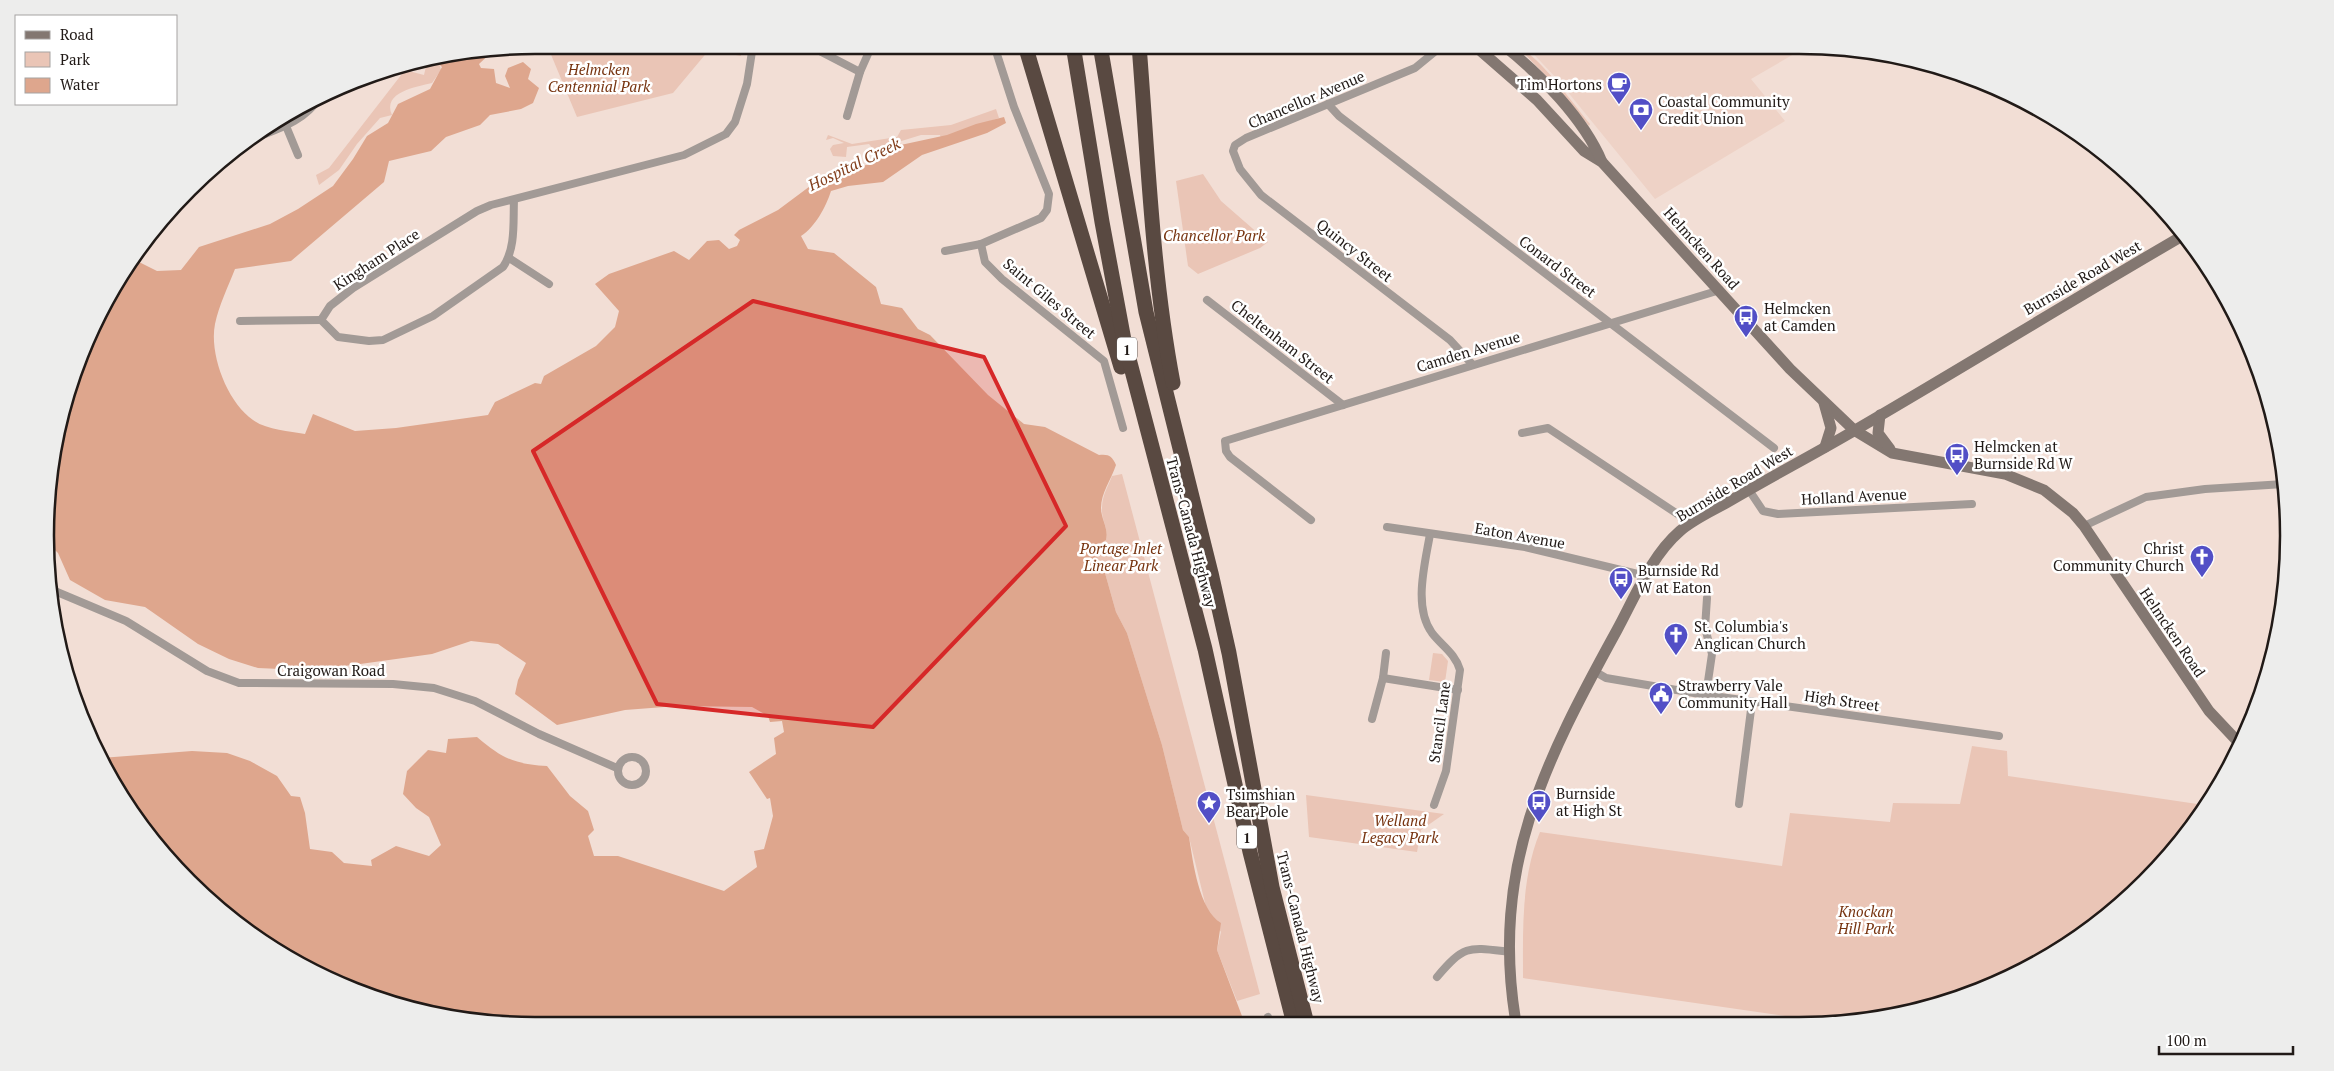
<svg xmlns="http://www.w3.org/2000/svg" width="2334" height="1071" viewBox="0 0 2334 1071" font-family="'PT Serif',serif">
  <rect width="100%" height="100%" fill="#f2ded5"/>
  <!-- built -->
  <polygon fill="#eed2c6" points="1525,45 1799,45 1808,46 1751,79 1785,121 1655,199 1558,80"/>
  <!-- green -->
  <g fill="#eac5b6">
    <polygon points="547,45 742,45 741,56 709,50 673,93 577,117"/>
    <path d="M1518,47C1539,55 1575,106 1590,124L1589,126L1553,83Z"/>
    <path d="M442,54L439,62L441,70L432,83C416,87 382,92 392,115L380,118L357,144L339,170L319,185L316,175L329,168L405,70L424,75L428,58Z"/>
    <polygon points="996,109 999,118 941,138 940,135 921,135 895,143 896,139 892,141 875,163 874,150 869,144 847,147 846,157 833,156 830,149 833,145 844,143 833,138 826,140 828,135 852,144 897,137 901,130 951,125"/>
    <polygon points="1203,174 1221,201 1268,242 1260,248 1198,274 1188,266 1176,181"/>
    <path d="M1122,474L1260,994L1237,1001L1217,950L1221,932L1206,907L1189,837L1183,830L1162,745L1127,633L1116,612L1105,573L1098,561L1096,546L1106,540C1109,529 1101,519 1102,508C1102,495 1108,487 1112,476Z"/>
    <polygon points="1433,653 1442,654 1448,661 1445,682 1429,680"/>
    <path d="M1972,746L2007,751L2008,776L2204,805L2188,834L2097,924L1986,989L1863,1022H1827L1523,978C1523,930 1521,878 1540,832L1782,866L1790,813L1890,822L1893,803L1960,804Z"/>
    <polygon points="1306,795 1444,814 1421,830 1417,852 1309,837"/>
  </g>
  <!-- water -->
  <path fill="#dea68d" d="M495,49L479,64L481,68L494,69L496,83L510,88L505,76L508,68L523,62L531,69L528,79L539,88L533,103L521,109L490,115L480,125L446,137L431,151L389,161L384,182L291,261L235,269C228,287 219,305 215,324C209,354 227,402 253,420C267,430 289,431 305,434L313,414L355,431L396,428L488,415L495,402L535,383L541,384L544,376L596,346L615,327L619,311L595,284L609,274L674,251L689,260L707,241L719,240L729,249L737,246L740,240L734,235L739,230L778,210L829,172L872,164L891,153L896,146L947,135L976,124L1004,117L1006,123L987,133L922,155L883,182L848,186L831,191C826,207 815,227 801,236L808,249L834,253L876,287L881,304L902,308L918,329L930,335L988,395L1024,424L1045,427L1099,455C1109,454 1112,456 1116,465C1111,480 1101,493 1101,508C1101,519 1109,529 1106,540L1096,546L1098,561L1105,573L1116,612L1127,633L1162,745L1183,830L1189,837C1193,862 1199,910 1221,923L1217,950L1245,1024L535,1026L440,1017L348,989L290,960L212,904L167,859L111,781L101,758L192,751L227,753L250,761L277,776L291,796L300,797L305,813L310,849L332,852L344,863L372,866L371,860L396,846L429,856L441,845L429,817L416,808L403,794L407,771L428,750L446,753L448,739L477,737C502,758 513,764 547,766L570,796L588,811L594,830L588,836L594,856H618L724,891L757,867L754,851L764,849L773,816L770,798L767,799L749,772L776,754L774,738L784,732L782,721L770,722L768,716L752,707L677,706L625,710L557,725L515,694L518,680L526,663L498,644L471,641L432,654L353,665L302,670L258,668L229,659L198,644L145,607L105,600L70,580L58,553L45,540L54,440L71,378L111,291L133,259L157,271L181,270L199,247L270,224L298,209L333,186L353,159L367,136L388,123L398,104L430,89L442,67L435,60L438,55Z"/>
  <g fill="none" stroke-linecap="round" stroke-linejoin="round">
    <!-- street -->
    <g stroke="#a29a96" stroke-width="8">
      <polyline points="808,45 860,72"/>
      <polyline points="1443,45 1415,68 1246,138 1235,145 1233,151 1240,169 1261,195 1450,340 1472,364"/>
      <polyline points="1328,104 1339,116 1774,448"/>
      <polyline points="847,116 860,72 872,45"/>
      <polyline points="286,126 298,155"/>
      <path d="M250,140C277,129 303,123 320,97"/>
      <path d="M514,200C513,222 516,248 503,267L433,316L383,340L369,341L338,337L321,320L330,306L353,288L477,211L491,205L684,155L726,134L735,122L747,84L753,45"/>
      <polyline points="981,244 985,262 1002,279 1104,361 1123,428"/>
      <polyline points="945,251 981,244 1041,218 1047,210 1049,194 1014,107 994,45"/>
      <polyline points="509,258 549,284"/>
      <polyline points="1207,300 1343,405"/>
      <polyline points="240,321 321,320"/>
      <polyline points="1522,433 1548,428 1691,523"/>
      <polyline points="1749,490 1763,511 1778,514 1972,504"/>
      <polyline points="1311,520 1230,457 1226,451 1225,441 1720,290"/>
      <polyline points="2084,526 2146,497 2205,489 2284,484"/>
      <polyline points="1387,527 1525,547 1646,576"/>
      <path d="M1430,534C1425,564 1413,607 1432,633C1442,646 1455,653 1460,670L1446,771L1434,805"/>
      <polyline points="50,589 126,621 207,671 239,683 393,684 434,688 475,701 539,734 617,768"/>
      <polyline points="1594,671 1606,678 1706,695 1999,736"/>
      <polyline points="1383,678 1458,690"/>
      <polyline points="1706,695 1712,654 1705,628 1707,598"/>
      <polyline points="1372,719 1383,678 1386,653"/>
      <circle cx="632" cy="771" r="14"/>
      <polyline points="1739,804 1752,702"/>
      <path d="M1437,977C1465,944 1469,947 1510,952"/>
      <polyline points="1268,1017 1271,1024"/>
    </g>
    <!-- secondary -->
    <g stroke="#837771" stroke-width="11">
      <polyline points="1474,45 1537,100 1584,151 1602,162 1790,369 1854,430 1892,453 2005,474 2044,490 2073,513 2084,526 2209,711 2240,744"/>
      <path d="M1503,45C1540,74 1584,119 1602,162"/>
      <polyline points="1824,403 1831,428 1825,447"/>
      <polyline points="1880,415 1878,433 1890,449"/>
      <path d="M1516,1023C1490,868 1545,761 1617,630C1635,597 1651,556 1680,531C1694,519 1712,511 1728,502C1767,479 1807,458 1845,436C1959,370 2070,301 2184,235"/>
    </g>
    <!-- highway -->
    <g stroke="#594941" stroke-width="15">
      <polyline points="1025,45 1121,367"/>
      <polyline points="1073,45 1102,222 1124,340 1205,649 1250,852 1294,1024"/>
      <polyline points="1100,45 1146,312 1211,573 1229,653 1272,887 1307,1024"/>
      <path d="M1139,45C1148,158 1152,272 1173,383"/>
    </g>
  </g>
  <!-- marked area -->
  <path fill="#d62828" fill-opacity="0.2" stroke="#d62828" stroke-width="4" stroke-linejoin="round" d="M753,301L984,357L1066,526L873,727L657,704L533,451Z"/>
  <!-- icons -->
  <defs>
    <symbol id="cafe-pin" viewBox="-11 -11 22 30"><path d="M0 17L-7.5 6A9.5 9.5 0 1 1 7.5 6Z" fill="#524fc6" stroke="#fff"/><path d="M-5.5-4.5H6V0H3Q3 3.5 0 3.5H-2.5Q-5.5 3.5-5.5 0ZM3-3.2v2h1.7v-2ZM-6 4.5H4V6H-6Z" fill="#fff"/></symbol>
    <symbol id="bank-pin" viewBox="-11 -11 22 30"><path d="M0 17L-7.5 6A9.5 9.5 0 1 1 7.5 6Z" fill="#524fc6" stroke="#fff"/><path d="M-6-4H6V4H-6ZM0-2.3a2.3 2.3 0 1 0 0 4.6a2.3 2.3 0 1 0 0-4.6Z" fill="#fff"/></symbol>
    <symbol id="bus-pin" viewBox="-11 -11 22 30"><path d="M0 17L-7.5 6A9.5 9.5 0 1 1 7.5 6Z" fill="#524fc6" stroke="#fff"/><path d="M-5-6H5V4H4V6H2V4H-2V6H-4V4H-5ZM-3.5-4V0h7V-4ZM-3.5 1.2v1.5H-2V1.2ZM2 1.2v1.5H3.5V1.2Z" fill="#fff"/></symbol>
    <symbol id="church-pin" viewBox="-11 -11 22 30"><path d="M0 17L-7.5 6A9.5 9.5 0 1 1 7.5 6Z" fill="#524fc6" stroke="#fff"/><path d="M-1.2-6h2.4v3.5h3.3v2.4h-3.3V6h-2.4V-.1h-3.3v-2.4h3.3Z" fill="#fff"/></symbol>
    <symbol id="civic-pin" viewBox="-11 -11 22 30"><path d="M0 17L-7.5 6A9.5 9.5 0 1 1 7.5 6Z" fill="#524fc6" stroke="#fff"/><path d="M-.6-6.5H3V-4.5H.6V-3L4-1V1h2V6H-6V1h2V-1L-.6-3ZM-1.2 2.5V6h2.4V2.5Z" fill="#fff"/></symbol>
    <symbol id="sight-pin" viewBox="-11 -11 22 30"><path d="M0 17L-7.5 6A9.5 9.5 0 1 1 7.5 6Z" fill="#524fc6" stroke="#fff"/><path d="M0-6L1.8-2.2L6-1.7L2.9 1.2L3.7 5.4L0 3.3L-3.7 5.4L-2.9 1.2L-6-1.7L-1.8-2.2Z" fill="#fff"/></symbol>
  </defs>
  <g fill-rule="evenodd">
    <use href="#cafe-pin" x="1605" y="70" width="28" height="38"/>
    <use href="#bank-pin" x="1627" y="96" width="28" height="38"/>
    <use href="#bus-pin" x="1732" y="303" width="28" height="38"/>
    <use href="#bus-pin" x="1943" y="441" width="28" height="38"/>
    <use href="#church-pin" x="2188" y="543" width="28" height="38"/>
    <use href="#bus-pin" x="1607" y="565" width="28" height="38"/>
    <use href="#church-pin" x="1662" y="621" width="28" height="38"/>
    <use href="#civic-pin" x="1647" y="680" width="28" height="38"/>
    <use href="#bus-pin" x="1525" y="788" width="28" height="38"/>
    <use href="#sight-pin" x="1195" y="789" width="28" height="38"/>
  </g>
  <g text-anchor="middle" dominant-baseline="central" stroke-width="5" stroke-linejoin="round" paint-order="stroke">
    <!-- shield labels -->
    <g fill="#fff" stroke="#645f5d" stroke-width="1">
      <rect x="1117" y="337.5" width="20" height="23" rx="4"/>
      <rect x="1237" y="825.5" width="20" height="23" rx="4"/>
    </g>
    <g font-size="14" font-weight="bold" fill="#211a17">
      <text x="1127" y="349">1</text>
      <text x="1247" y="837">1</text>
    </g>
    <!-- park labels -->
    <g font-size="15" font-style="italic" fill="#773410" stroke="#fff">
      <text x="599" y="69">Helmcken<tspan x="599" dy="17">Centennial Park</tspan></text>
      <text x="1214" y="235">Chancellor Park</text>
      <text x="1121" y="548">Portage Inlet<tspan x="1121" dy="17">Linear Park</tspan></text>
      <text x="1400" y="820">Welland<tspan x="1400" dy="17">Legacy Park</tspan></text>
      <text x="1866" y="911">Knockan<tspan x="1866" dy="17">Hill Park</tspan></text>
    </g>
    <!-- poi labels -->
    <g font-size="15" fill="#211a17" stroke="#fff" text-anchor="start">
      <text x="1602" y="84" text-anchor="end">Tim Hortons</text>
      <text x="1658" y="101">Coastal Community<tspan x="1658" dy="17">Credit Union</tspan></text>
      <text x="1764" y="308">Helmcken<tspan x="1764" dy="17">at Camden</tspan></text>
      <text x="1974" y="446">Helmcken at<tspan x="1974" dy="17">Burnside Rd W</tspan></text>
      <text x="2184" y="548" text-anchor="end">Christ<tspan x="2184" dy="17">Community Church</tspan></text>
      <text x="1638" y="570">Burnside Rd<tspan x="1638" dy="17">W at Eaton</tspan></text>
      <text x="1694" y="626">St. Columbia's<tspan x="1694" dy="17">Anglican Church</tspan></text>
      <text x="1678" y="685">Strawberry Vale<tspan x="1678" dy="17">Community Hall</tspan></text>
      <text x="1556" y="793">Burnside<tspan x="1556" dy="17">at High St</tspan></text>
      <text x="1226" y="794">Tsimshian<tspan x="1226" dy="17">Bear Pole</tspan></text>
    </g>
    <!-- street labels -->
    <g font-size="15" fill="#211a17" stroke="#fff">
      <text transform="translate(1306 99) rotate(-23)">Chancellor Avenue</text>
      <text transform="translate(1702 248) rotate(48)">Helmcken Road</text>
      <text transform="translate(1355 250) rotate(38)">Quincy Street</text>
      <text transform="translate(376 259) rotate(-33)">Kingham Place</text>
      <text transform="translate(1558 266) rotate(37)">Conard Street</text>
      <text transform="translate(2082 277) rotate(-30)">Burnside Road West</text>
      <text transform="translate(1050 298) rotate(40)">Saint Giles Street</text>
      <text transform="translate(1283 341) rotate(38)">Cheltenham Street</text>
      <text transform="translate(1468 351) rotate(-17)">Camden Avenue</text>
      <text transform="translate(1734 483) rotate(-31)">Burnside Road West</text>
      <text transform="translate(1854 496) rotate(-3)">Holland Avenue</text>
      <text transform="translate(1192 532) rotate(75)">Trans-Canada Highway</text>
      <text transform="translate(1520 535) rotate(10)">Eaton Avenue</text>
      <text transform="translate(2173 632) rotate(56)">Helmcken Road</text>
      <text x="331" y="670">Craigowan Road</text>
      <text transform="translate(1842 700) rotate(8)">High Street</text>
      <text transform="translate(1439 722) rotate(-82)">Stancil Lane</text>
      <text transform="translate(1301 927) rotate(76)">Trans-Canada Highway</text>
    </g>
    <!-- water labels -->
    <g font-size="16" font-style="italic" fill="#833f1d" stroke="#fff">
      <text transform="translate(854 164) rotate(-26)">Hospital Creek</text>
    </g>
  </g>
  <!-- crop -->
  <path d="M0 0H2334V1071H0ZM535 54H1799A481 481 0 0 1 2280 535V536A481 481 0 0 1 1799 1017H535A481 481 0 0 1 54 536V535A481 481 0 0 1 535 54Z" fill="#ededec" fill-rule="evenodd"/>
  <path fill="none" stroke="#211a17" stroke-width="2.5" d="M535 54H1799A481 481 0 0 1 2280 535V536A481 481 0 0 1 1799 1017H535A481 481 0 0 1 54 536V535A481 481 0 0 1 535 54Z"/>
  <!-- legend -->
  <rect x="15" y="15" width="162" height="90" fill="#ffffff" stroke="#a6a3a2"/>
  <rect x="25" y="31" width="25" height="8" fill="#837771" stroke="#a6a3a2"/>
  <text x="60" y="40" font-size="15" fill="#211a17">Road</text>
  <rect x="25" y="52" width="25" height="15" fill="#eac5b6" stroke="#a6a3a2"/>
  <text x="60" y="65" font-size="15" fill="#211a17">Park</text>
  <rect x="25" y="78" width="25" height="15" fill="#dea68d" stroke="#a6a3a2"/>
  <text x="60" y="90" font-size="15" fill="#211a17">Water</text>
  <!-- scale -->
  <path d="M2159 1046v8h134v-8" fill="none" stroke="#211a17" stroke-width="2.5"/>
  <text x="2166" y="1046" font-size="15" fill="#211a17" stroke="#ffffff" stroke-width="4" paint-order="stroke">100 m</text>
</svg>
